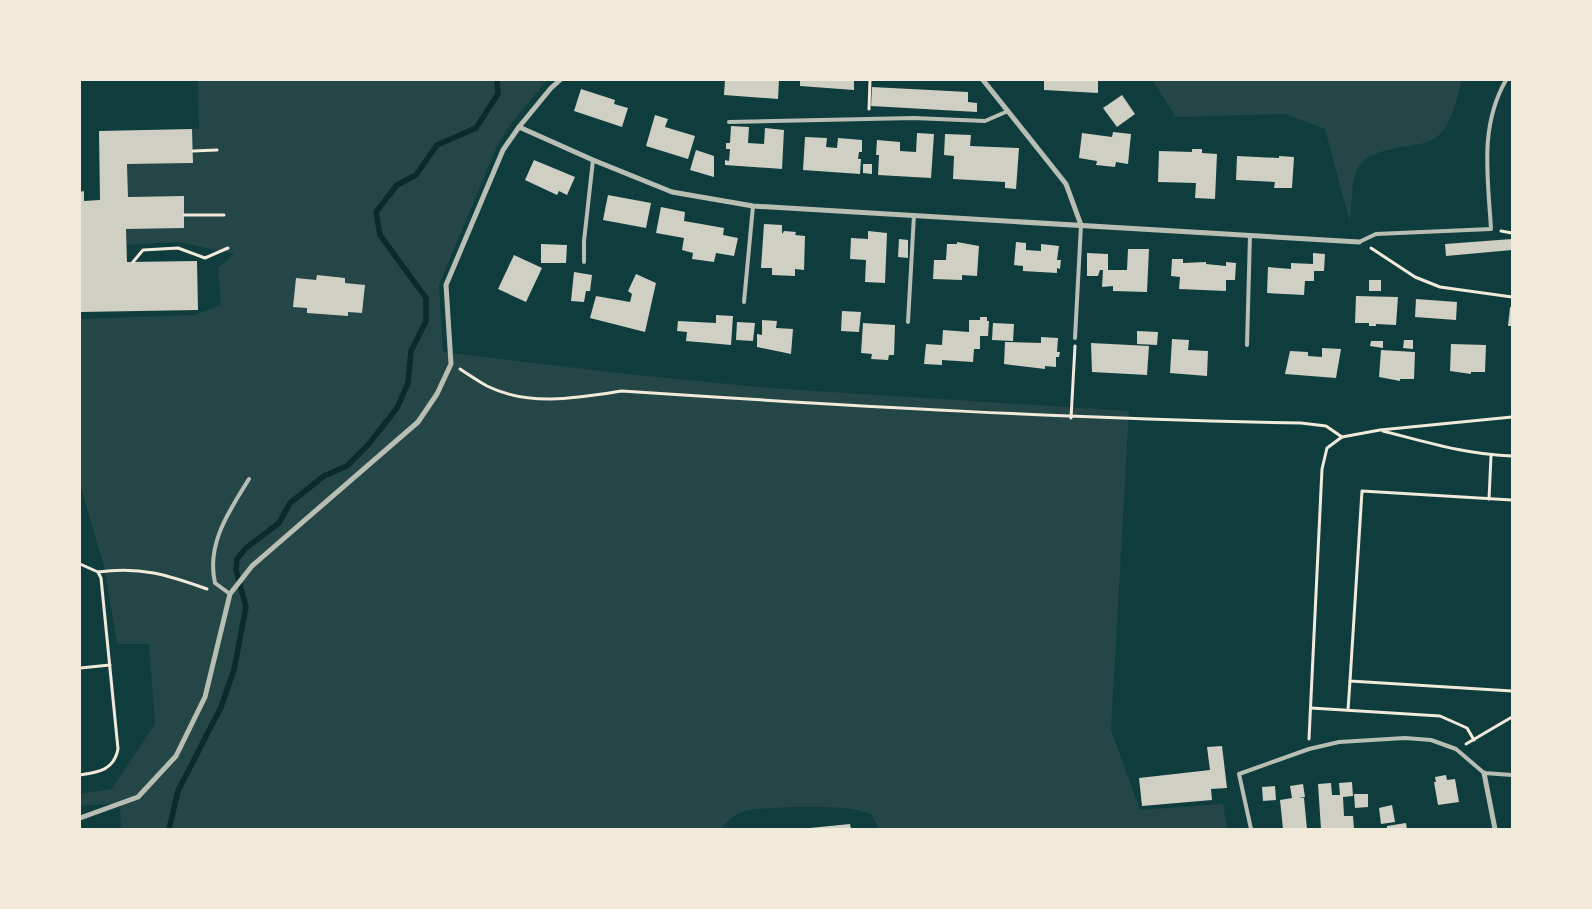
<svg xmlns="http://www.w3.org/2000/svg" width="1592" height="909" viewBox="0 0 1592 909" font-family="'Sofia Sans Condensed',sans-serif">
  <rect width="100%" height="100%" fill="#0f3d3e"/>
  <!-- green -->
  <g fill="#244646">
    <path d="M198,80H547L511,124L497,146L439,285L443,352L617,373L769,388L1129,411L1111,730L1140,810L1223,804L1227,829H879L871,814C864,812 858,810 852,809C832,806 760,806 742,812C734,815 726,822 721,829H121L120,803L80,806V794L112,789L155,724L149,644H117L105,570L80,484V319L195,315L221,305L218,268L234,254L179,242L126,245V229L184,227L183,196L128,197L127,164L193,163L192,129H199Z"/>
    <path d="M1152,80H1462C1457,97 1453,120 1441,133C1434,141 1423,144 1414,145C1350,155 1355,163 1350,222L1325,129L1285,114L1176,117Z"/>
  </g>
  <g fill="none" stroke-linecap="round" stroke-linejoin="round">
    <!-- stream -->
    <polyline stroke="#0a2a2b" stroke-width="5.5" points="169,829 178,791 221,707 234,670 246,607 236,570 237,559 246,548 279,523 290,503 324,476 347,466 368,445 397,408 408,383 411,351 426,321 426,298 380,235 376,212 397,185 416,175 437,145 476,128 498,94 497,80"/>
  </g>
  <!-- building -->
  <g fill="#cfcfc3">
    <polygon points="725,80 779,80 778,99 724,95"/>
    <polygon points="800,80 854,80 854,90 800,86"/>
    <polygon points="1044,80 1098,80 1098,93 1044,90"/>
    <polygon points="872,87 968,92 968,102 977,103 977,112 871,106"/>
    <polygon points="581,89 615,100 614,104 628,108 622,127 574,111"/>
    <polygon points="1122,95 1135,114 1117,127 1103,108"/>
    <polygon points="655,115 668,119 665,127 695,136 688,159 646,146"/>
    <polygon points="731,126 749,127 748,143 764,144 765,128 784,130 782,169 725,165 725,160 729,161 730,149 726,149 726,143 730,143"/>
    <polygon points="192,129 193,163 127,164 128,197 184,196 184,228 126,229 127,262 197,261 198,310 80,312 80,192 84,191 84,201 100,200 99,131"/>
    <polygon points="1113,132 1131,134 1128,164 1116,162 1115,167 1096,165 1097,161 1079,158 1082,133 1112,137"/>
    <polygon points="917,133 934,134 931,178 878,175 879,155 876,155 877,140 900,142 900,151 916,152"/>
    <polygon points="945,134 971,135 970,146 1019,148 1016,189 1005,188 1005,182 953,179 954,156 944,155"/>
    <polygon points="805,137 827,138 826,147 837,148 838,138 862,140 862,152 859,152 858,159 861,159 860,174 803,170"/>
    <polygon points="1192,149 1202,149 1202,153 1217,154 1215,199 1195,198 1196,183 1158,182 1159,151 1192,152"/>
    <polygon points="696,150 714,156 714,177 690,170"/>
    <polygon points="1237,156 1279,158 1279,156 1294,157 1292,188 1274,188 1275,182 1236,180"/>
    <polygon points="534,160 575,177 567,195 559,191 557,195 525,180"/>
    <polygon points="863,164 872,164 872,174 863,173"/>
    <polygon points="608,195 651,203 646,228 603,220"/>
    <polygon points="661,207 685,212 684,221 724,228 723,235 738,238 734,256 716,253 714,262 692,259 693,253 682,250 684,238 656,233"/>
    <polygon points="764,224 782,225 782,234 784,231 796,232 795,235 805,236 804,270 795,269 795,276 772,275 772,268 761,268"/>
    <polygon points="868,231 887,233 885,283 865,282 866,260 850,259 851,238 868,239"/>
    <polygon points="899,239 908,240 908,258 898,257"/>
    <polygon points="1512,239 1512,250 1446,256 1445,244"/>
    <polygon points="957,242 979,246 977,276 962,275 962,280 933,279 934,260 946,260 947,244 957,244"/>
    <polygon points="1016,242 1026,243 1026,250 1041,251 1041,244 1059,246 1057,260 1061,260 1060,269 1057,268 1057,273 1023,271 1023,266 1014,265"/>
    <polygon points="541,244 567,245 566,263 541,263"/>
    <polygon points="1128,249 1149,249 1147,292 1113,291 1113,286 1102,287 1103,270 1100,270 1098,276 1087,276 1087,253 1108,254 1108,270 1127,270"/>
    <polygon points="1313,253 1325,254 1324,271 1314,271 1314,281 1305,281 1304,295 1267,293 1268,267 1291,269 1291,263 1313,264"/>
    <polygon points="514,255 542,268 526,302 498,289"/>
    <polygon points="1172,259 1183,259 1183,263 1206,262 1206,264 1226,266 1226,262 1236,263 1235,280 1226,280 1226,291 1179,289 1180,277 1171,276"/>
    <polygon points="574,272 592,275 590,291 586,291 584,302 571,301"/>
    <polygon points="636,274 656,283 645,332 590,318 596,296 630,302 632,294 628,291"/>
    <polygon points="317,275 345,278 345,283 365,285 362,313 348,312 348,316 307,313 307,308 293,307 296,278 316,280"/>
    <rect x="1369" y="280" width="12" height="11"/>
    <polygon points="1356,296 1398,297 1396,325 1376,324 1376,326 1369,326 1369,323 1355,323"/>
    <polygon points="1416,299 1457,302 1456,320 1415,317"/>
    <polygon points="1510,307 1512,307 1512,326 1508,326"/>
    <polygon points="842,311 861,312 859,332 841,331"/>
    <polygon points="716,315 733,316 731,345 686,341 687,332 677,331 678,321 716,323"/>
    <polygon points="980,317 987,317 987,321 989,321 988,336 980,336 980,349 974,349 973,362 942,360 942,365 924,364 926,344 942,345 943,330 969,332 969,320 980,320"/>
    <polygon points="762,320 777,321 776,328 793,329 791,354 757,347 757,334 762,335"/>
    <polygon points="737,322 755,323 753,341 736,340"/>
    <polygon points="863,323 895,325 894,355 889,355 888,360 871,359 872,354 861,353"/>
    <polygon points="993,323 1014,324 1013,341 992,340"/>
    <polygon points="1137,331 1158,332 1157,345 1137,344"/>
    <polygon points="1041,337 1058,338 1057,352 1060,352 1059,357 1056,357 1056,367 1045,366 1045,369 1004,364 1005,342 1041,343"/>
    <polygon points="1172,339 1189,340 1188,350 1208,351 1207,376 1170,373"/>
    <polygon points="1404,340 1413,340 1413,349 1403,348"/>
    <polygon points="1371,341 1383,341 1383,348 1370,346"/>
    <polygon points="1091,343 1149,346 1147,375 1092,372"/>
    <polygon points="1451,344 1486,345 1485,372 1471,372 1471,374 1450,371"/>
    <polygon points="1322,348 1341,349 1336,378 1285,374 1290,351 1308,352 1308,356 1322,357"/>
    <polygon points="1381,350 1415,352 1414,379 1400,379 1400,381 1379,377"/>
    <polygon points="1222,746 1227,788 1211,789 1212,800 1142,806 1139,778 1210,770 1207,747"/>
    <polygon points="1446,775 1447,780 1455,779 1459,802 1438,805 1434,782 1436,782 1435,777"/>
    <polygon points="1352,782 1353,796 1343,797 1344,816 1353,816 1354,829 1321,829 1318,784 1331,783 1332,795 1340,795 1339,783"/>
    <polygon points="1303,784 1305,797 1299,798 1304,798 1307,829 1283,829 1280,800 1292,798 1290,786"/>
    <polygon points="1275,786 1276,800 1263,801 1262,787"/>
    <polygon points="1354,794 1368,794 1368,807 1355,808"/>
    <polygon points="1392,805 1395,822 1381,824 1379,808"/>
    <polygon points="1406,823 1407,829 1387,829 1387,826"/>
    <polygon points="850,824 851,829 810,829 810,828"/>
  </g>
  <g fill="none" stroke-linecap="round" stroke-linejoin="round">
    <!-- path -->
    <g stroke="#f1e9da" stroke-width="3">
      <polyline points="869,109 870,80"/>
      <polyline points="193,151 217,150"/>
      <polyline points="184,215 224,215"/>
      <polyline points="1501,231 1512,233"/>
      <polyline points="1371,248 1415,277 1440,287 1512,297"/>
      <polyline points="133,262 143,250 178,248 205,258 228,248"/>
      <path d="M460,369C469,375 478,381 487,386C529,407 578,398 622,391C848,406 1074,419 1301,423L1326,426L1342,437"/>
      <polyline points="1071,418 1075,346"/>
      <path d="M1383,431C1426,442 1468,455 1512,456"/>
      <polyline points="1489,499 1491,456"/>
      <polyline points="1512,500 1362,491 1350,681 1512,691"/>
      <path d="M80,564L98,572L101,578L118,749C114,770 99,772 80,775"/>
      <path d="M98,572C140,566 168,575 207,589"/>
      <polyline points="80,668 110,665"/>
      <polyline points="1311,708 1440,716 1467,728 1474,740"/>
      <polyline points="1348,710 1350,681"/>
      <polyline points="1309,739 1322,469 1327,448 1342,437 1380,430 1512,417"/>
      <polyline points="1466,744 1512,717"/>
    </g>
    <!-- service -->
    <g stroke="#b8beb3" stroke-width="4">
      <polyline points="729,122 914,118 985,121 1008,111"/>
      <path d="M1359,242L1376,234L1491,229C1488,177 1479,127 1506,80"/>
      <polyline points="584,262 584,241 593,160"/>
      <polyline points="744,302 753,206"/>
      <polyline points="908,322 914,215"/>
      <polyline points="1075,338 1081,225"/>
      <polyline points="1247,345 1250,235"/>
      <path d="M230,594L215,583C206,543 230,510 249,479"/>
      <polyline points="1251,829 1239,774 1309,749 1339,742 1405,738 1431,740 1456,749 1484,773 1512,775"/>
    </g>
    <!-- minor -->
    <g stroke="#b8beb3" stroke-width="5">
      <polyline points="983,80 1066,184 1081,225"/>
      <polyline points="519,127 593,160 672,192 753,206 1359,242"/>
      <polyline points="1484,773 1495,829"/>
      <polyline points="80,818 138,797 176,756 205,697 230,594 252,566 418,422 437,394 451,364 446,285 503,150 519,127 551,88 560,80"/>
    </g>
  </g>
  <!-- border -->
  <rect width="1592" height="909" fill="none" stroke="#f1e9da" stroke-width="162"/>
</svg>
